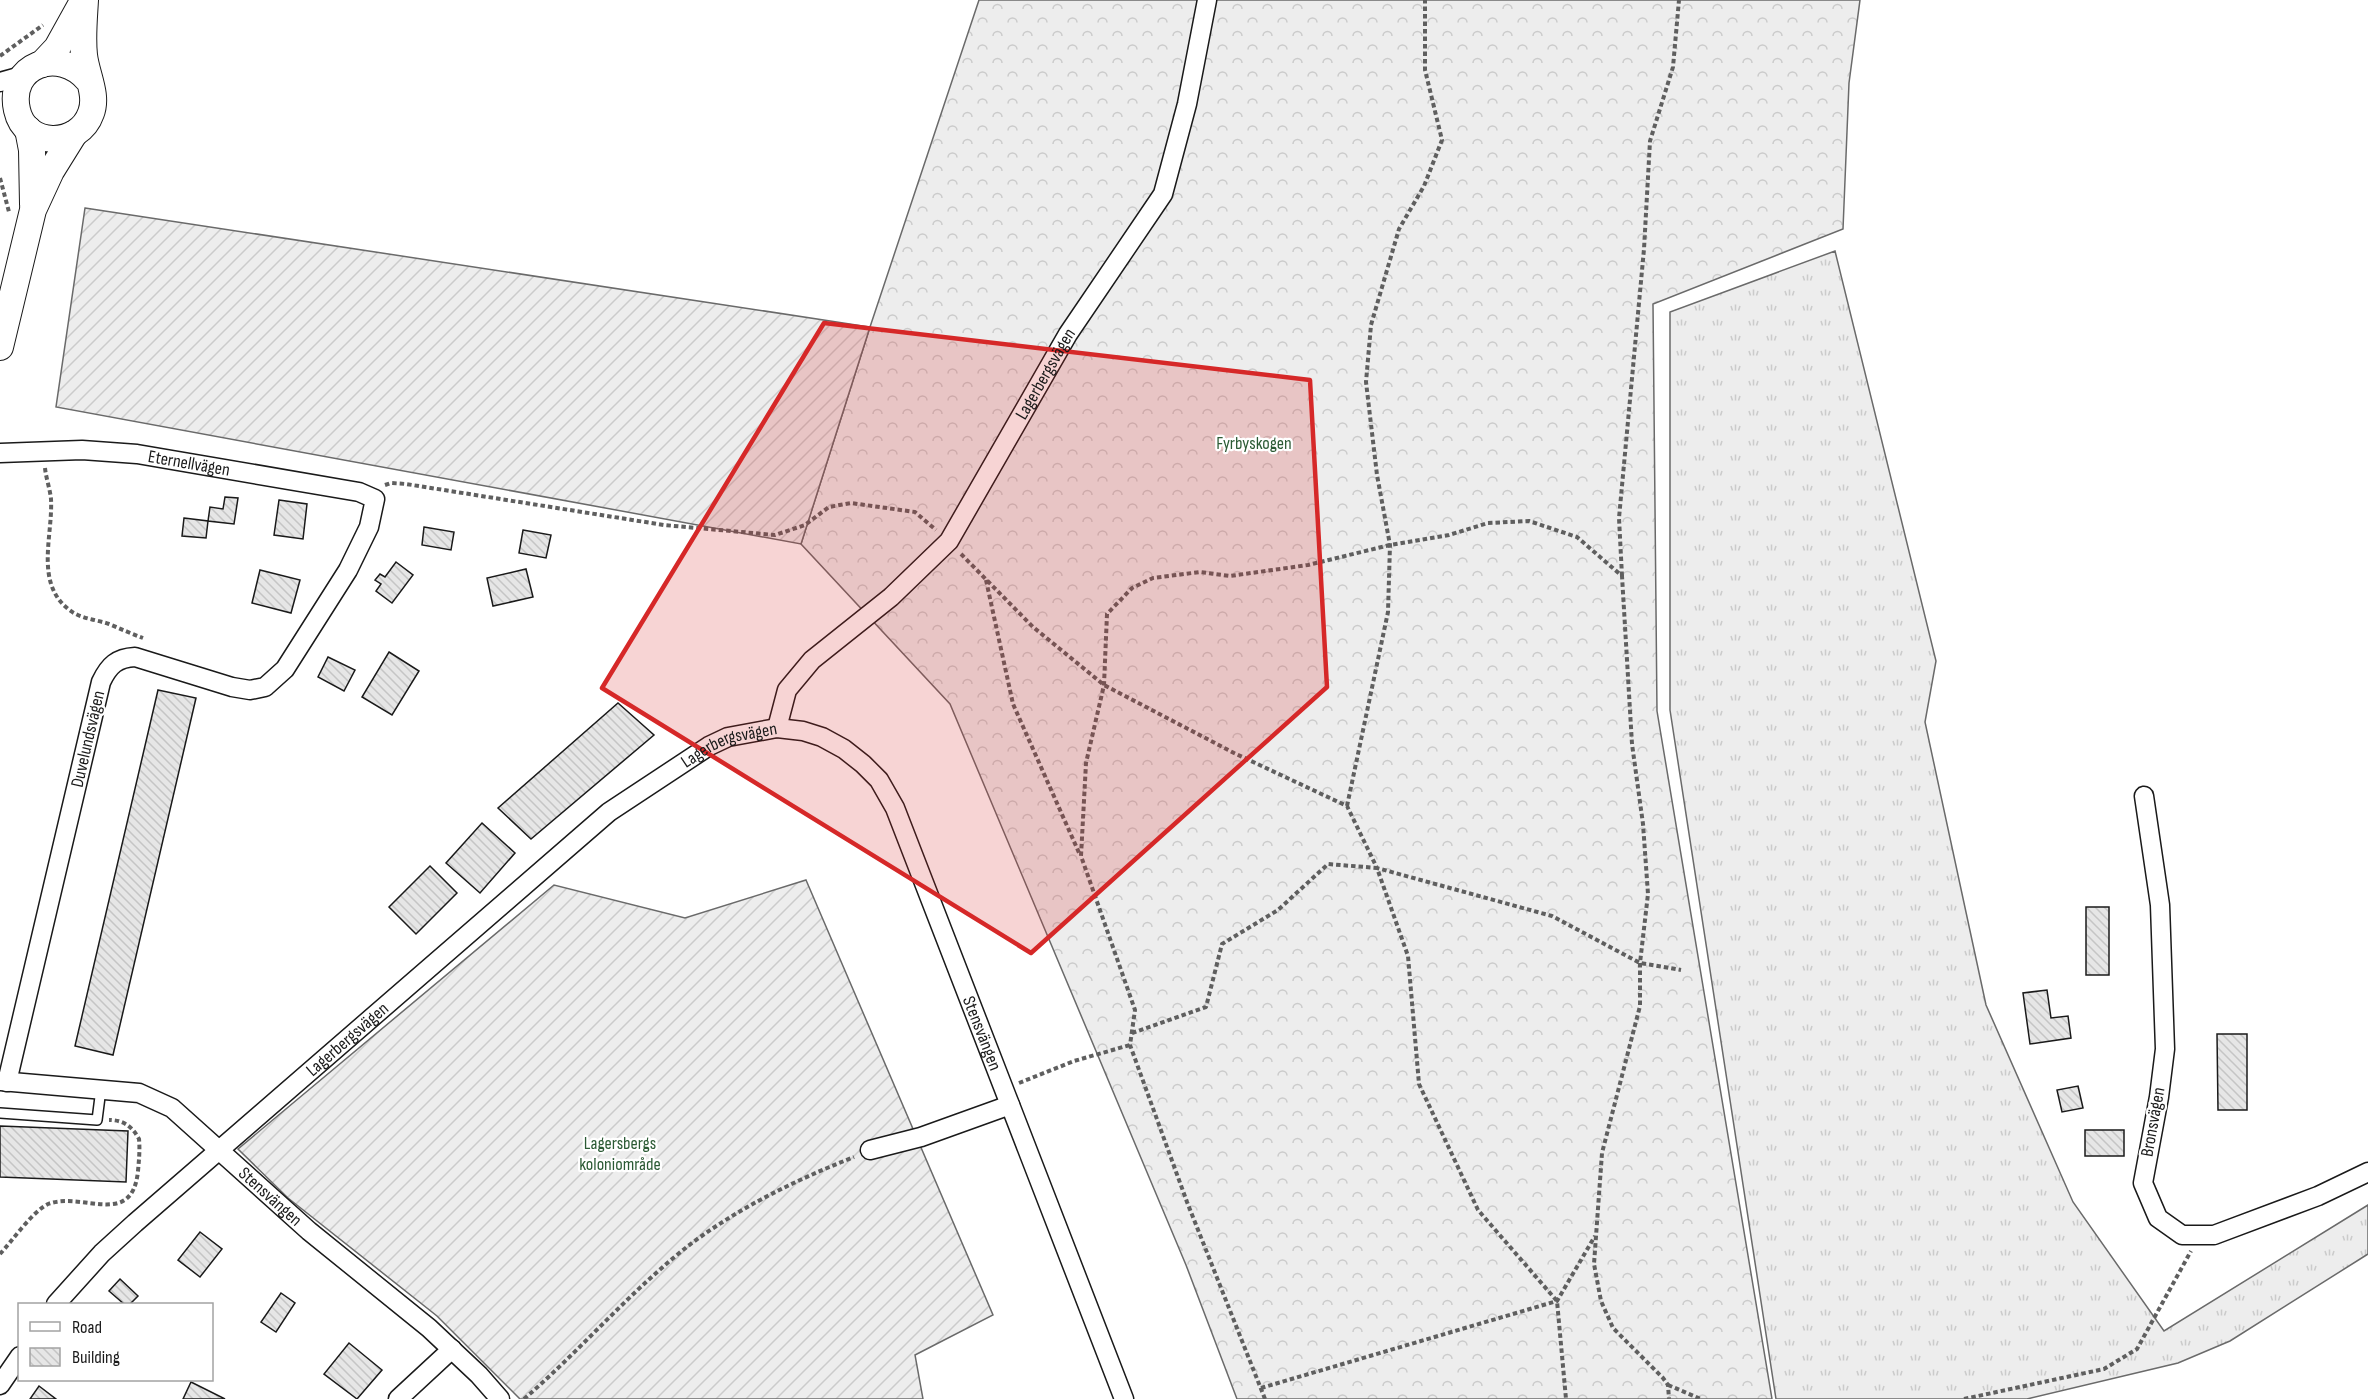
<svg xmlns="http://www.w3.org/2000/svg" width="2368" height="1399" viewBox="0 0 2368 1399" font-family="'Sofia Sans Condensed',sans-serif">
  <defs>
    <pattern id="grass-tufts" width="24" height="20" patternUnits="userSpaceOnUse" patternTransform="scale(1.5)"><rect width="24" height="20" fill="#ededed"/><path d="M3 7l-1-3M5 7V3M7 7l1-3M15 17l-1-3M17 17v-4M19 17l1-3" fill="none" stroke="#cbcbcb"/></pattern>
    <pattern id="forest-crowns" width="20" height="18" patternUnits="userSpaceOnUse" patternTransform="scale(1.5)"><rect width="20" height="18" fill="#ededed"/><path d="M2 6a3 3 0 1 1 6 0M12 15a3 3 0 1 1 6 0" fill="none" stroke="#cbcbcb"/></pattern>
    <pattern id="garden-furrows" width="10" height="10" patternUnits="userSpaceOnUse" patternTransform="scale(1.5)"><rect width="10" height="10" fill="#ededed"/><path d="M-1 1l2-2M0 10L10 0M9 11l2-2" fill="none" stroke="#cbcbcb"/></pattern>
    <pattern id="building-back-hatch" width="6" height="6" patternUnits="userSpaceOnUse" patternTransform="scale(1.5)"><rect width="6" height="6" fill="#e6e6e6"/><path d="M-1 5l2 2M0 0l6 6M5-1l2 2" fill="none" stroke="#c5c5c5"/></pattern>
  </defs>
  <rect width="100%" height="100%" fill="#fff"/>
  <!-- grass -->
  <polygon fill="url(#grass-tufts)" stroke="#6a6a6a" stroke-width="1.5" points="1835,251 1936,661 1925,722 1986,1005 2073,1202 2164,1331 2368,1205 2368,1254 2230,1341 2178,1363 2027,1399 1776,1399 1670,710 1670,312"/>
  <!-- forest -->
  <polygon fill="url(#forest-crowns)" stroke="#6a6a6a" stroke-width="1.5" points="979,0 1860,0 1849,83 1843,229 1653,304 1657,711 1772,1399 1237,1399 1186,1265 950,704 801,544 870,327"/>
  <!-- garden -->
  <g fill="url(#garden-furrows)" stroke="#6a6a6a" stroke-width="1.5">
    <polygon points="85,208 870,327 801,544 56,407"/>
    <polygon points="806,880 993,1315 915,1355 923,1399 520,1399 437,1316 288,1198 238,1149 554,885 685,918"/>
  </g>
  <!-- building -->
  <g fill="url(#building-back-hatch)" stroke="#1a1a1a" stroke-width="1.5">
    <polygon points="225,497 238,498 234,524 208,521 210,507 223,509"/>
    <polygon points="279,500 307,504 303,539 274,535"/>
    <polygon points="184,518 208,521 206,538 182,536"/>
    <polygon points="424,527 454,532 451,550 422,545"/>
    <polygon points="523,530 551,535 546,558 519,553"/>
    <polygon points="396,562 413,575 392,603 376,591 381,584 375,580 380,574 385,577"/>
    <polygon points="526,569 533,597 493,606 487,578"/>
    <polygon points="260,570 300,580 291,613 252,603"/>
    <polygon points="389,652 419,671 392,715 362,697"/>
    <polygon points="328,657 355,670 344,691 318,677"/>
    <polygon points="158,690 196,698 113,1055 75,1046"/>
    <polygon points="618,703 654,735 531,839 498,808"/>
    <polygon points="482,823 515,853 480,893 446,863"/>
    <polygon points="430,866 457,893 416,934 389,907"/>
    <rect x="2086" y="907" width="23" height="68"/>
    <polygon points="2047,990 2051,1018 2068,1016 2071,1038 2030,1044 2023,993"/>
    <polygon points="2217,1034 2247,1034 2247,1110 2218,1110"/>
    <polygon points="2078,1086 2083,1108 2062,1112 2057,1090"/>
    <polygon points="0,1126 128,1131 126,1182 0,1177"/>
    <rect x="2085" y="1130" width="39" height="26"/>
    <polygon points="200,1232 222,1249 200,1277 178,1260"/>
    <polygon points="120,1279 138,1296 130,1304 124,1304 109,1291"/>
    <polygon points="281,1293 295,1303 276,1332 261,1322"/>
    <polygon points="349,1343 382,1370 357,1399 324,1374"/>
    <polygon points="191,1382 225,1399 183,1399"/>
    <polygon points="39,1386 56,1399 30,1399"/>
  </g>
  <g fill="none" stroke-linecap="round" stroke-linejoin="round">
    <defs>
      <polyline id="service" points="0,1113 97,1120 101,1089"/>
      <g id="minor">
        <polyline points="0,82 25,75"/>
        <path id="s1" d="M0,453L82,450L137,454L359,492L375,499L369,527L348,570L285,669L265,687L250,690L232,687L135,657C117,658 109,665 101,682L7,1082"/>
        <path id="s2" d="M777,728L787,690L812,660L891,597L949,541L1068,334L1163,194L1187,104L1207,0"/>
        <polyline points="2144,796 2160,905 2165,1049 2159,1097 2143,1183 2158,1218 2182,1235 2214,1235 2318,1196 2368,1172"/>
        <path id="s3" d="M0,1081L139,1093L172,1108L309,1231L429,1328L479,1375L500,1399"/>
        <polyline points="870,1150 921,1137 1010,1105"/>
        <path id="s4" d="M56,1304L102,1253L135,1223L609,812L709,746L728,737L777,728L803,731L822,737L844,749L863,764L879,780L895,808L1124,1399"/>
        <polyline points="0,1385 20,1356"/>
        <polyline points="398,1399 452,1349"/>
      </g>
      <g id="secondary">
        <path d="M85,0C84,18 82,37 84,55C86,74 98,95 91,113C79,148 25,148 17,110C7,65 59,46 88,80"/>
        <polyline points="42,64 57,48 82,3"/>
        <polyline points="28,129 32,150 33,204"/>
        <polyline points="0,347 33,210 51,171 74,134"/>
      </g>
    </defs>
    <!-- service casing -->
    <use href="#service" stroke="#1a1a1a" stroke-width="12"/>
    <!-- minor casing -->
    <use href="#minor" stroke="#1a1a1a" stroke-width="21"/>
    <!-- secondary casing -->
    <use href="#secondary" stroke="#1a1a1a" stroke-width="28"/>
    <!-- path -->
    <g stroke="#5f5f5f" stroke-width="4" stroke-dasharray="4.5 3" stroke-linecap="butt">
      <polyline points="0,56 43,25"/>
      <polyline points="0,178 9,212"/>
      <path d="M45,468C46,478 50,489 51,499C53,535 35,581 67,608C79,619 95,619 109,624C121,629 132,634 143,638"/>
      <polyline points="385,485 391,483 406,484 664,525 775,535 805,525 829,507 851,503 915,512 936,530"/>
      <polyline points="961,554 1033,627 1104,685 1234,753 1347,806 1377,868 1552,916 1640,963 1681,970"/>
      <polyline points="1622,576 1619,518 1644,249 1650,141 1673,67 1679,0"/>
      <polyline points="986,580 1013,704 1080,855"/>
      <polyline points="1347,806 1388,612 1390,545 1377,475 1366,382 1371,325 1399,229 1424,186 1442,140 1425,70 1425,0"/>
      <polyline points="1132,1033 1206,1007 1222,944 1278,910 1328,864 1377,868 1408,956 1419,1084 1478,1210 1557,1301 1566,1399"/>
      <polyline points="1019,1083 1074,1061 1130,1045"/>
      <path d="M0,1254C12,1241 33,1211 48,1204C83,1191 132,1229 138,1171C139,1160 140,1150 139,1139C132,1126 123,1120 109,1120"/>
      <polyline points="1668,1385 1701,1399"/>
      <polyline points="1261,1388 1557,1301 1595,1236"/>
      <path d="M524,1399C581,1350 633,1288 692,1243C742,1206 796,1180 854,1157"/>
      <polyline points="1265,1399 1187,1202 1130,1045 1135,1010 1081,856 1086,763 1104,685 1107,614 1132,588 1153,578 1200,572 1230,576 1308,565 1390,545 1449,535 1488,523 1529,521 1577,537 1622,576 1632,744 1643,824 1648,894 1640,963 1640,1006 1602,1153 1594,1264 1601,1301 1613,1328 1663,1378 1668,1385 1669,1399"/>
      <polyline points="1964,1399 2104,1369 2137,1349 2191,1251"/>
    </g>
    <!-- service -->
    <use href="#service" stroke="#fff" stroke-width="9"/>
    <!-- minor -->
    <use href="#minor" stroke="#fff" stroke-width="18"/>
    <!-- secondary -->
    <use href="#secondary" stroke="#fff" stroke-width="26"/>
  </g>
  <!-- marked area -->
  <path fill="#d62828" fill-opacity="0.2" stroke="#d62828" stroke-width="4.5" stroke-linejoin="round" d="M824,323L1310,380L1327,687L1031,953L602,688Z"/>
  <g text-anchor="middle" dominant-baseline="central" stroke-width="4.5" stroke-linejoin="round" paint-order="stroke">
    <!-- street labels -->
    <g font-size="18" fill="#1a1a1a" stroke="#fff">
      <text stroke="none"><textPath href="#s2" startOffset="453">Lagerbergsvägen</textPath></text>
      <text stroke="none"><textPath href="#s1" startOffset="190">Eternellvägen</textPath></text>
      <text transform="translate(88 739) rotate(-77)">Duvelundsvägen</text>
      <text stroke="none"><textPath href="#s4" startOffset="880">Lagerbergsvägen</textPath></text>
      <text stroke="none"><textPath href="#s4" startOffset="1323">Stensvängen</textPath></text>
      <text stroke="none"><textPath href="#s4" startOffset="394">Lagerbergsvägen</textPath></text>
      <text transform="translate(2153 1122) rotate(-80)">Bronsvägen</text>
      <text stroke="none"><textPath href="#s3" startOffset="308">Stensvängen</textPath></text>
    </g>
    <!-- park labels -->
    <g font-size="18" fill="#2b5a34" stroke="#fff">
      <text x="1254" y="443">Fyrbyskogen</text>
      <text x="620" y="1143">Lagersbergs<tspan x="620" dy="21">koloniområde</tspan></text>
    </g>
  </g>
  <!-- legend -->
  <rect x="18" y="1303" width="195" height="78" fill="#ffffff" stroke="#a3a3a3" stroke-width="1.5"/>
  <rect x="30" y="1322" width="30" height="9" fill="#ffffff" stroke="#a3a3a3" stroke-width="1.5"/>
  <text x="72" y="1333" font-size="18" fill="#1a1a1a">Road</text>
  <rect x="30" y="1348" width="30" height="18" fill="url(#building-back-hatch)" stroke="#a3a3a3" stroke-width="1.5"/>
  <text x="72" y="1363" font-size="18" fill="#1a1a1a">Building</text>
</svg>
